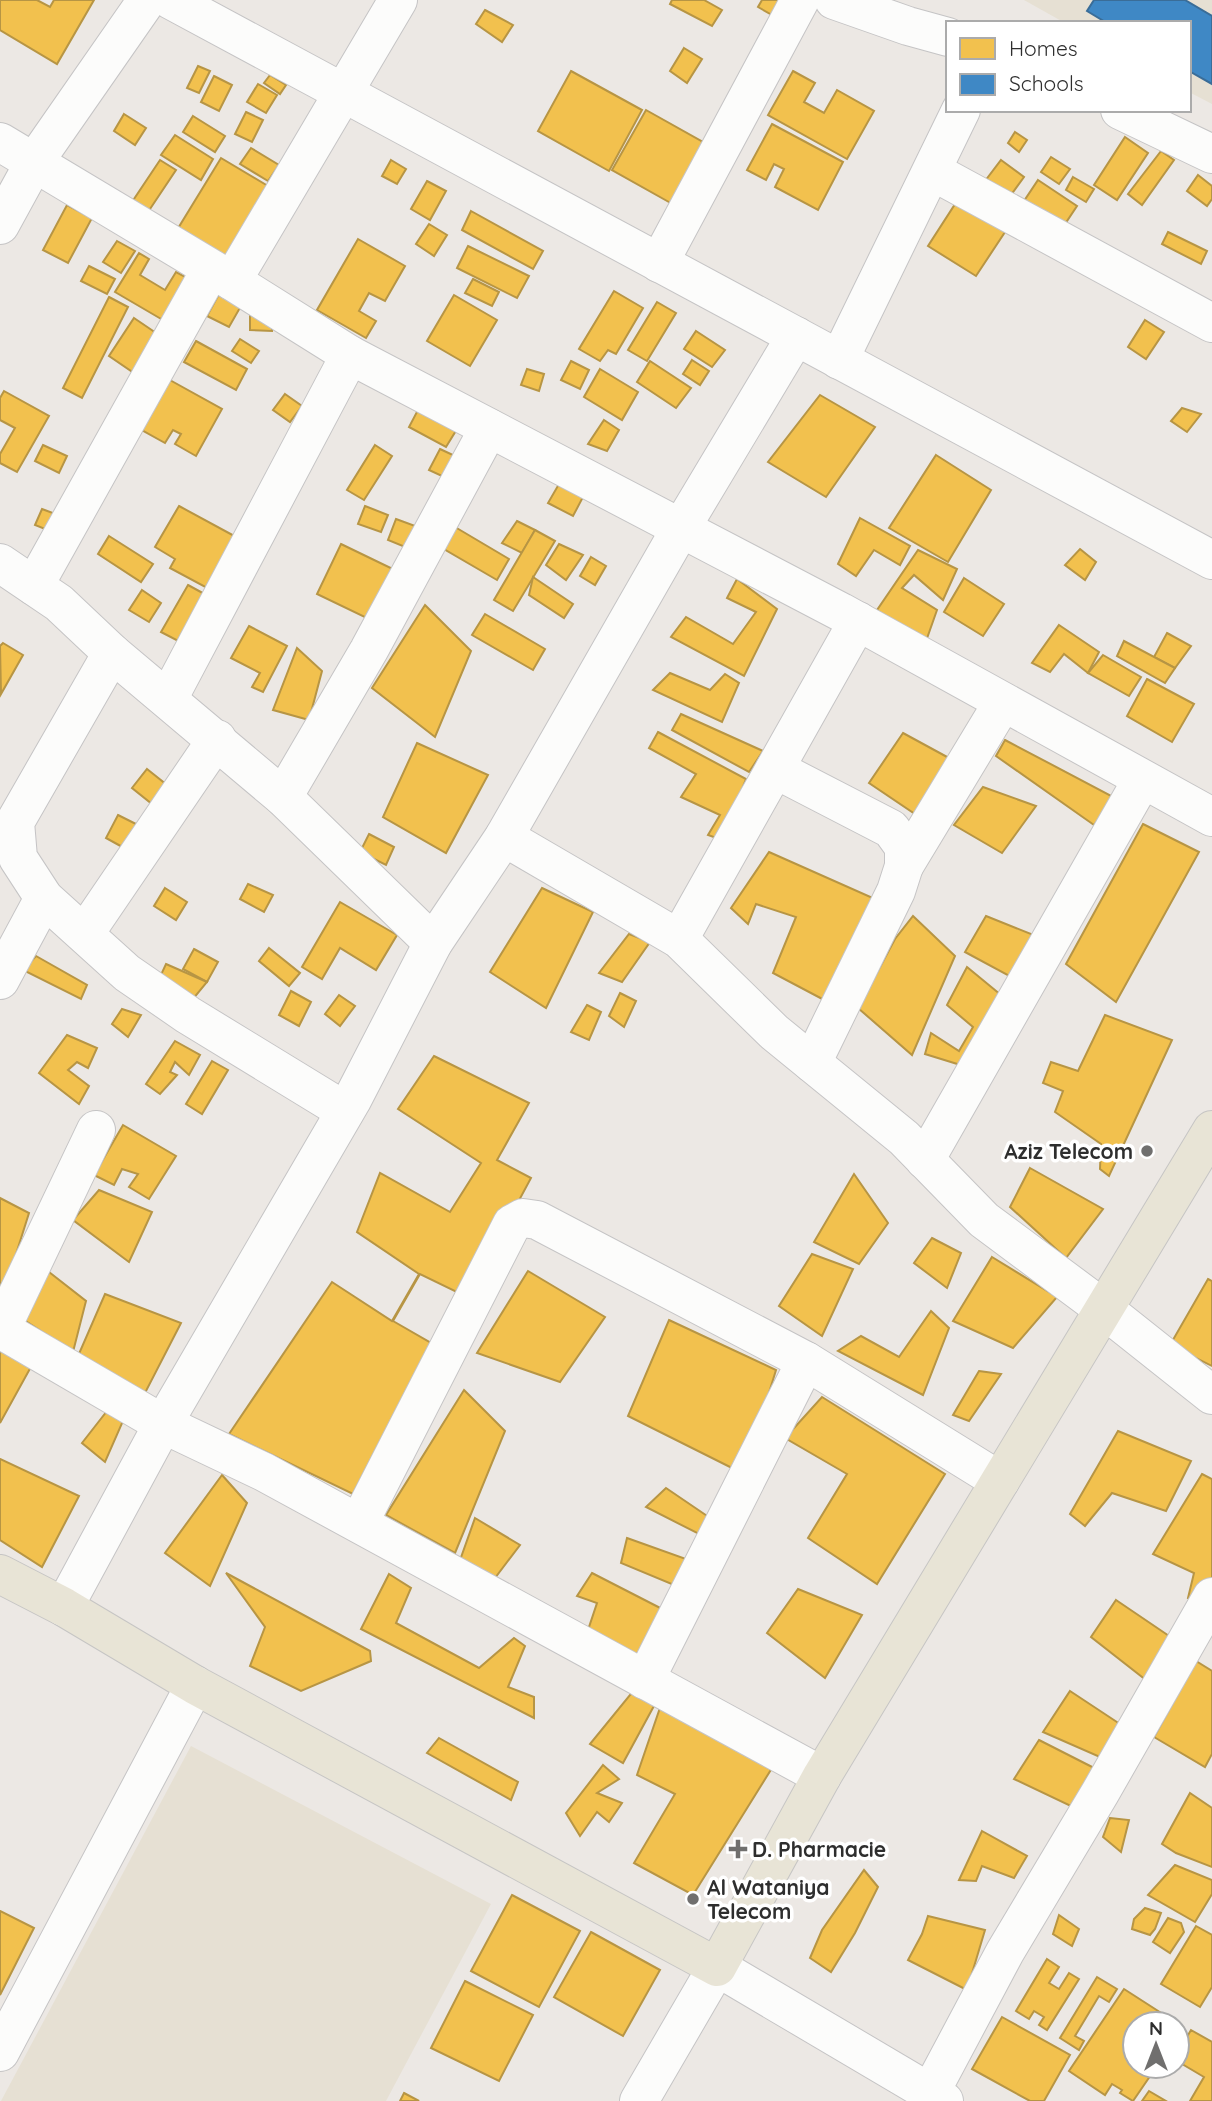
<svg xmlns="http://www.w3.org/2000/svg" width="1212" height="2101" viewBox="0 0 1212 2101" font-family="Quicksand,sans-serif">
  <rect width="100%" height="100%" fill="#ece8e4"/>
  <!-- education -->
  <g fill="#e6e0d3">
    <polygon points="1024,0 1212,0 1212,104 1189,92 1189,23 1065,23"/>
    <polygon points="191,1746 491,1904 386,2101 1,2101"/>
  </g>
  <!-- homes -->
  <g fill="#f2c14e" stroke="#b79544" stroke-width="2">
    <polygon points="0,0 37,0 50,7 54,0 94,0 57,64 0,30"/>
    <polygon points="672,0 704,0 722,10 712,26 670,4"/>
    <polygon points="762,0 783,0 779,19 758,7"/>
    <polygon points="485,10 513,25 502,42 476,24"/>
    <polygon points="684,48 702,59 687,83 670,71"/>
    <polygon points="198,66 210,71 199,93 187,88"/>
    <polygon points="571,71 642,110 609,171 538,131"/>
    <polygon points="793,71 815,83 804,102 824,113 837,90 874,111 847,159 768,115"/>
    <polygon points="270,75 286,85 280,94 264,83"/>
    <polygon points="214,76 232,85 219,111 201,102"/>
    <polygon points="258,84 277,95 266,113 247,102"/>
    <polygon points="646,110 710,146 676,206 612,170"/>
    <polygon points="246,112 263,120 252,142 235,134"/>
    <polygon points="124,114 146,128 135,145 114,131"/>
    <polygon points="193,116 225,136 215,152 183,132"/>
    <polygon points="772,124 843,162 818,210 775,187 784,169 774,164 766,180 747,170"/>
    <polygon points="1015,132 1027,140 1019,152 1008,143"/>
    <polygon points="175,135 213,159 201,180 161,155"/>
    <polygon points="1125,137 1148,153 1117,200 1094,185"/>
    <polygon points="251,148 279,165 268,181 240,164"/>
    <polygon points="1161,151 1174,160 1142,205 1128,194"/>
    <polygon points="1051,157 1070,169 1059,184 1041,172"/>
    <polygon points="221,158 268,186 225,258 177,230"/>
    <polygon points="160,160 176,170 146,215 130,205"/>
    <polygon points="391,160 406,169 397,184 382,176"/>
    <polygon points="1001,160 1024,177 1008,199 985,181"/>
    <polygon points="1198,175 1212,186 1212,199 1207,206 1187,191"/>
    <polygon points="1073,177 1094,189 1086,202 1066,190"/>
    <polygon points="1038,180 1077,206 1061,230 1022,204"/>
    <polygon points="427,181 446,191 430,220 411,209"/>
    <polygon points="959,198 1007,229 976,276 928,246"/>
    <polygon points="67,205 92,218 68,263 43,250"/>
    <polygon points="471,211 543,251 533,269 462,230"/>
    <polygon points="429,224 447,235 434,256 416,244"/>
    <polygon points="1168,232 1207,251 1201,264 1162,244"/>
    <polygon points="358,239 405,266 385,301 369,293 359,311 376,321 366,338 317,310"/>
    <polygon points="117,241 135,251 121,273 103,262"/>
    <polygon points="468,246 529,276 517,298 457,268"/>
    <polygon points="139,253 149,259 140,275 165,290 176,272 193,281 168,323 115,292"/>
    <polygon points="89,266 115,279 107,294 81,281"/>
    <polygon points="473,279 499,292 492,306 465,293"/>
    <polygon points="614,291 643,308 616,354 608,350 600,361 579,349"/>
    <polygon points="219,294 241,306 229,327 207,316"/>
    <polygon points="454,295 497,320 470,366 427,341"/>
    <polygon points="109,297 128,307 82,398 63,388"/>
    <polygon points="657,302 676,313 647,361 628,350"/>
    <polygon points="250,314 272,314 272,331 250,330"/>
    <polygon points="134,318 159,335 134,373 109,356"/>
    <polygon points="1145,320 1164,332 1146,359 1128,347"/>
    <polygon points="696,331 725,350 712,367 684,349"/>
    <polygon points="240,339 259,351 251,363 232,351"/>
    <polygon points="196,341 247,369 236,390 184,362"/>
    <polygon points="692,360 709,371 700,385 683,374"/>
    <polygon points="571,361 589,370 580,389 561,380"/>
    <polygon points="650,361 691,388 676,408 637,382"/>
    <polygon points="527,369 544,374 539,391 521,385"/>
    <polygon points="600,369 638,392 622,420 584,397"/>
    <polygon points="168,379 222,409 196,456 175,444 181,434 173,430 165,443 140,429"/>
    <polygon points="4,391 49,416 17,472 0,463 0,454 15,428 0,420 0,398"/>
    <polygon points="285,394 302,406 290,422 273,410"/>
    <polygon points="820,395 875,427 826,497 768,462"/>
    <polygon points="419,408 457,429 446,447 409,427"/>
    <polygon points="1182,408 1201,414 1187,432 1171,421"/>
    <polygon points="604,420 619,430 607,451 588,444"/>
    <polygon points="43,445 67,456 59,473 35,461"/>
    <polygon points="375,445 392,456 364,500 347,490"/>
    <polygon points="440,449 455,456 444,477 429,470"/>
    <polygon points="936,455 991,490 948,562 889,528"/>
    <polygon points="559,484 583,497 573,516 548,503"/>
    <polygon points="179,506 238,538 209,589 170,568 175,559 155,547"/>
    <polygon points="365,506 388,515 381,532 358,524"/>
    <polygon points="42,509 61,516 55,533 35,525"/>
    <polygon points="860,518 910,546 900,565 874,550 856,576 838,564"/>
    <polygon points="396,519 418,527 410,549 388,540"/>
    <polygon points="517,521 535,530 522,553 502,543"/>
    <polygon points="455,527 509,559 497,580 437,545"/>
    <polygon points="535,530 555,541 513,611 494,600"/>
    <polygon points="109,536 153,564 141,582 98,554"/>
    <polygon points="341,544 399,572 375,622 317,594"/>
    <polygon points="559,544 583,555 566,580 546,565"/>
    <polygon points="1080,549 1096,562 1085,580 1065,565"/>
    <polygon points="918,550 957,569 943,600 914,575 902,588 937,610 925,644 875,613"/>
    <polygon points="591,557 606,566 595,585 580,576"/>
    <polygon points="533,577 573,604 564,618 529,595"/>
    <polygon points="964,578 1004,604 983,636 944,612"/>
    <polygon points="737,579 777,609 744,676 671,637 686,617 733,644 756,612 727,598"/>
    <polygon points="188,585 210,597 184,644 161,632"/>
    <polygon points="142,590 161,603 149,622 129,610"/>
    <polygon points="425,605 471,651 435,737 372,688"/>
    <polygon points="485,614 545,649 533,670 472,635"/>
    <polygon points="1059,625 1099,652 1088,673 1064,654 1050,672 1032,663"/>
    <polygon points="249,626 287,646 263,692 252,687 260,673 231,658"/>
    <polygon points="1167,633 1191,646 1175,668 1154,657"/>
    <polygon points="1124,641 1175,668 1165,683 1117,656"/>
    <polygon points="3,643 23,655 1,694 0,646"/>
    <polygon points="297,648 322,671 309,720 273,710"/>
    <polygon points="1103,655 1141,677 1129,696 1088,673"/>
    <polygon points="670,673 710,690 725,674 739,683 722,722 653,690"/>
    <polygon points="1147,679 1194,704 1172,742 1127,716"/>
    <polygon points="681,714 763,751 749,772 672,730"/>
    <polygon points="658,732 746,779 722,840 708,835 720,815 681,797 696,774 649,748"/>
    <polygon points="903,733 949,758 918,816 869,783"/>
    <polygon points="1005,740 1117,799 1094,825 996,756"/>
    <polygon points="417,743 488,775 446,853 383,817"/>
    <polygon points="147,769 172,789 157,808 132,788"/>
    <polygon points="983,787 1036,806 1002,853 954,825"/>
    <polygon points="118,815 138,825 126,849 106,838"/>
    <polygon points="1143,824 1199,852 1116,1002 1066,964"/>
    <polygon points="369,834 394,847 386,865 360,852"/>
    <polygon points="769,852 875,899 828,1002 773,973 796,917 756,904 748,924 731,908"/>
    <polygon points="248,884 273,895 264,912 240,899"/>
    <polygon points="165,888 187,902 176,920 154,906"/>
    <polygon points="542,888 593,912 546,1008 490,972"/>
    <polygon points="340,902 397,935 376,970 340,948 322,979 302,967"/>
    <polygon points="913,916 955,956 912,1055 858,1008 895,939"/>
    <polygon points="986,916 1036,936 1013,978 965,952"/>
    <polygon points="629,934 650,942 622,982 599,973"/>
    <polygon points="269,948 300,973 289,986 259,961"/>
    <polygon points="194,949 218,962 207,982 183,969"/>
    <polygon points="36,956 87,985 81,999 23,970"/>
    <polygon points="166,964 207,982 193,999 159,979"/>
    <polygon points="967,967 1001,995 967,1067 925,1054 931,1033 959,1051 973,1027 947,1005"/>
    <polygon points="291,991 311,1002 299,1026 279,1015"/>
    <polygon points="620,993 636,1001 624,1027 609,1016"/>
    <polygon points="339,995 355,1006 340,1026 325,1014"/>
    <polygon points="587,1005 601,1012 589,1040 571,1032"/>
    <polygon points="122,1009 141,1015 128,1037 112,1024"/>
    <polygon points="1105,1015 1172,1040 1109,1176 1100,1169 1101,1144 1055,1112 1063,1091 1043,1083 1051,1062 1078,1071"/>
    <polygon points="67,1035 97,1048 88,1068 77,1062 68,1070 89,1086 79,1104 39,1073"/>
    <polygon points="175,1041 200,1055 189,1075 175,1062 170,1072 177,1075 160,1094 146,1084"/>
    <polygon points="434,1056 529,1103 497,1160 531,1178 467,1297 420,1274 393,1321 431,1343 353,1494 229,1434 332,1282 392,1321 419,1274 357,1232 380,1173 450,1212 481,1163 398,1109"/>
    <polygon points="212,1061 228,1070 202,1114 186,1104"/>
    <polygon points="123,1125 176,1156 149,1199 129,1187 138,1174 122,1169 114,1185 94,1175"/>
    <polygon points="1030,1168 1103,1209 1066,1258 1010,1207"/>
    <polygon points="854,1174 888,1223 859,1264 814,1242"/>
    <polygon points="99,1190 152,1212 129,1262 73,1220"/>
    <polygon points="0,1198 29,1213 0,1305"/>
    <polygon points="932,1238 961,1253 947,1288 914,1263"/>
    <polygon points="812,1254 853,1269 822,1336 779,1306"/>
    <polygon points="992,1257 1057,1297 1013,1348 953,1321"/>
    <polygon points="528,1271 605,1317 560,1382 477,1353"/>
    <polygon points="49,1272 86,1301 73,1352 18,1316"/>
    <polygon points="1208,1279 1212,1281 1212,1366 1170,1345"/>
    <polygon points="105,1294 181,1323 145,1393 78,1356"/>
    <polygon points="931,1311 949,1328 923,1395 838,1351 861,1336 899,1357"/>
    <polygon points="669,1320 776,1370 744,1474 628,1416"/>
    <polygon points="0,1340 32,1365 0,1423"/>
    <polygon points="979,1371 1001,1374 969,1421 953,1415"/>
    <polygon points="464,1390 505,1431 455,1553 386,1515"/>
    <polygon points="822,1397 945,1474 877,1584 808,1538 847,1474 785,1438"/>
    <polygon points="107,1411 123,1421 105,1462 82,1443"/>
    <polygon points="1118,1431 1191,1461 1166,1511 1112,1493 1085,1526 1070,1514"/>
    <polygon points="0,1459 79,1496 42,1567 0,1540"/>
    <polygon points="1202,1474 1212,1479 1212,1579 1200,1601 1188,1598 1194,1573 1153,1554"/>
    <polygon points="222,1475 247,1503 210,1586 165,1553"/>
    <polygon points="666,1488 716,1522 707,1538 646,1507"/>
    <polygon points="475,1518 520,1545 492,1582 459,1563"/>
    <polygon points="627,1538 686,1559 674,1585 621,1563"/>
    <polygon points="226,1573 370,1651 371,1661 301,1691 250,1666 265,1627"/>
    <polygon points="592,1573 670,1613 641,1662 586,1636 597,1603 577,1596"/>
    <polygon points="389,1574 411,1588 396,1623 479,1668 514,1638 525,1646 508,1687 534,1697 534,1718 361,1629"/>
    <polygon points="798,1589 862,1615 825,1678 767,1633"/>
    <polygon points="1116,1600 1175,1640 1151,1684 1091,1637"/>
    <polygon points="1196,1661 1212,1671 1212,1754 1205,1767 1154,1737"/>
    <polygon points="634,1690 655,1704 623,1763 590,1744"/>
    <polygon points="1070,1691 1126,1728 1109,1761 1043,1732"/>
    <polygon points="662,1702 772,1768 693,1895 634,1863 675,1794 637,1775"/>
    <polygon points="439,1738 518,1782 511,1800 427,1753"/>
    <polygon points="1039,1740 1100,1771 1075,1808 1014,1779"/>
    <polygon points="603,1765 619,1779 597,1793 622,1803 609,1822 597,1812 580,1836 566,1813"/>
    <polygon points="1190,1793 1212,1808 1212,1867 1176,1853 1162,1844"/>
    <polygon points="1110,1818 1129,1820 1121,1852 1103,1837"/>
    <polygon points="982,1831 1027,1856 1014,1878 982,1866 976,1881 959,1880"/>
    <polygon points="1175,1865 1212,1880 1212,1894 1195,1922 1148,1895"/>
    <polygon points="864,1870 878,1887 855,1933 831,1972 810,1958 822,1930"/>
    <polygon points="512,1895 580,1931 539,2007 471,1971"/>
    <polygon points="1145,1908 1161,1913 1155,1929 1150,1935 1132,1929 1134,1919"/>
    <polygon points="0,1911 34,1928 0,1995"/>
    <polygon points="1059,1915 1079,1929 1072,1946 1053,1934"/>
    <polygon points="928,1916 985,1930 967,1990 908,1960 922,1934"/>
    <polygon points="1168,1918 1181,1923 1184,1932 1170,1953 1153,1942"/>
    <polygon points="1196,1926 1212,1935 1212,1987 1200,2007 1161,1984"/>
    <polygon points="591,1932 660,1970 623,2036 554,1997"/>
    <polygon points="1047,1959 1059,1967 1049,1983 1059,1989 1069,1973 1079,1979 1047,2030 1039,2025 1044,2017 1034,2011 1029,2019 1016,2011"/>
    <polygon points="1097,1977 1117,1989 1109,2002 1099,1996 1075,2036 1084,2041 1079,2050 1060,2038"/>
    <polygon points="465,1981 533,2015 499,2081 431,2048"/>
    <polygon points="1124,1989 1183,2027 1177,2036 1177,2024 1135,2024 1135,2066 1157,2066 1133,2101 1120,2093 1122,2090 1112,2084 1105,2095 1069,2071"/>
    <polygon points="1002,2017 1070,2055 1044,2101 1030,2101 972,2069"/>
    <polygon points="1191,2030 1212,2042 1212,2101 1190,2101 1204,2077 1177,2061 1177,2054"/>
    <polygon points="1149,2091 1166,2101 1142,2101"/>
    <polygon points="404,2093 419,2101 400,2101"/>
  </g>
  <!-- schools -->
  <polygon fill="#3f88c5" stroke="#3a6d98" stroke-width="2" points="1094,0 1185,0 1212,16 1212,84 1189,71 1189,23 1107,23 1087,11"/>
  <g fill="none" stroke-linecap="round" stroke-linejoin="round">
    <defs>
      <g id="minor">
        <polyline points="171,0 1212,560"/>
        <polyline points="834,0 908,26 948,37"/>
        <polyline points="1120,110 1212,154"/>
        <polyline points="0,142 232,281 350,355 841,612 1212,817"/>
        <polyline points="932,171 1212,323"/>
        <polyline points="0,225 35,161 147,0"/>
        <polyline points="659,263 800,0"/>
        <polyline points="232,281 398,0"/>
        <polyline points="839,360 961,110"/>
        <polyline points="0,563 59,603 112,653 283,797 433,943"/>
        <polyline points="34,586 211,269"/>
        <polyline points="112,653 15,822 18,858 44,898 127,973 188,1015 345,1111"/>
        <polyline points="168,699 350,355"/>
        <polyline points="775,769 891,829 904,847 904,866 896,891 812,1063"/>
        <polyline points="283,797 369,650 489,428"/>
        <polyline points="504,837 679,939 774,1032 904,1138 984,1220 1105,1310 1212,1395"/>
        <polyline points="904,866 1003,702"/>
        <polyline points="85,933 217,739"/>
        <polyline points="679,939 858,621"/>
        <polyline points="0,980 44,898"/>
        <polyline points="925,1160 1142,780"/>
        <polyline points="0,1329 163,1424 264,1472 822,1776"/>
        <polyline points="1,1329 96,1130"/>
        <polyline points="359,1523 512,1224 523,1218 537,1220 806,1361 1000,1481"/>
        <polyline points="64,1607 163,1424 352,1100 433,943 504,837 681,528 796,336"/>
        <polyline points="645,1680 806,1361"/>
        <polyline points="0,2052 195,1685"/>
        <polyline points="930,2093 1005,1952 1100,1793 1212,1597"/>
        <polyline points="639,2101 717,1967 944,2101"/>
      </g>
      <polyline id="major" points="0,1574 64,1607 195,1685 717,1967 822,1776 1212,1130"/>
    </defs>
    <!-- minor casing -->
    <use href="#minor" stroke="#c5c4c5" stroke-width="40"/>
    <!-- major casing -->
    <use href="#major" stroke="#c6c5c4" stroke-width="40"/>
    <!-- minor -->
    <use href="#minor" stroke="#fcfcfb" stroke-width="38"/>
    <!-- major -->
    <use href="#major" stroke="#e8e4d6" stroke-width="38"/>
  </g>
  <!-- markers -->
  <g fill="#706f6e" stroke="#fff" stroke-width="2.5">
    <circle cx="1147" cy="1151" r="7"/>
    <path d="M734.5 1838.5h7v7h7v7h-7v7h-7v-7h-7v-7h7z"/>
    <circle cx="693" cy="1899" r="7"/>
  </g>
  <g text-anchor="middle" dominant-baseline="central" stroke-width="7" stroke-linejoin="round" paint-order="stroke">
    <!-- poi labels -->
    <g font-size="21" font-weight="bold" fill="#2e2e2e" stroke="#fff" text-anchor="start">
      <text x="1133" y="1151" text-anchor="end">Aziz Telecom</text>
      <text x="752" y="1849">D. Pharmacie</text>
      <text x="707" y="1887">Al Wataniya<tspan x="707" dy="24">Telecom</tspan></text>
    </g>
  </g>
  <!-- legend -->
  <rect x="946" y="21" width="245" height="91" fill="#ffffff" stroke="#ababab" stroke-width="2"/>
  <rect x="960" y="38" width="35" height="21" fill="#f2c14e" stroke="#ababab" stroke-width="2"/>
  <text x="1009" y="56" font-size="21" fill="#2e2e2e">Homes</text>
  <rect x="960" y="74" width="35" height="21" fill="#3f88c5" stroke="#ababab" stroke-width="2"/>
  <text x="1009" y="91" font-size="21" fill="#2e2e2e">Schools</text>
  <!-- north arrow -->
  <g transform="translate(1156 2045)"><circle r="33" fill="#ffffff" stroke="#ababab" stroke-width="2"/>
  <path d="M0-5L12 26L0 18L-12 26Z" fill="#706f6e"/>
  <text y="-10" font-size="19" font-weight="bold" text-anchor="middle" fill="#2e2e2e">N</text>
  </g>
</svg>
